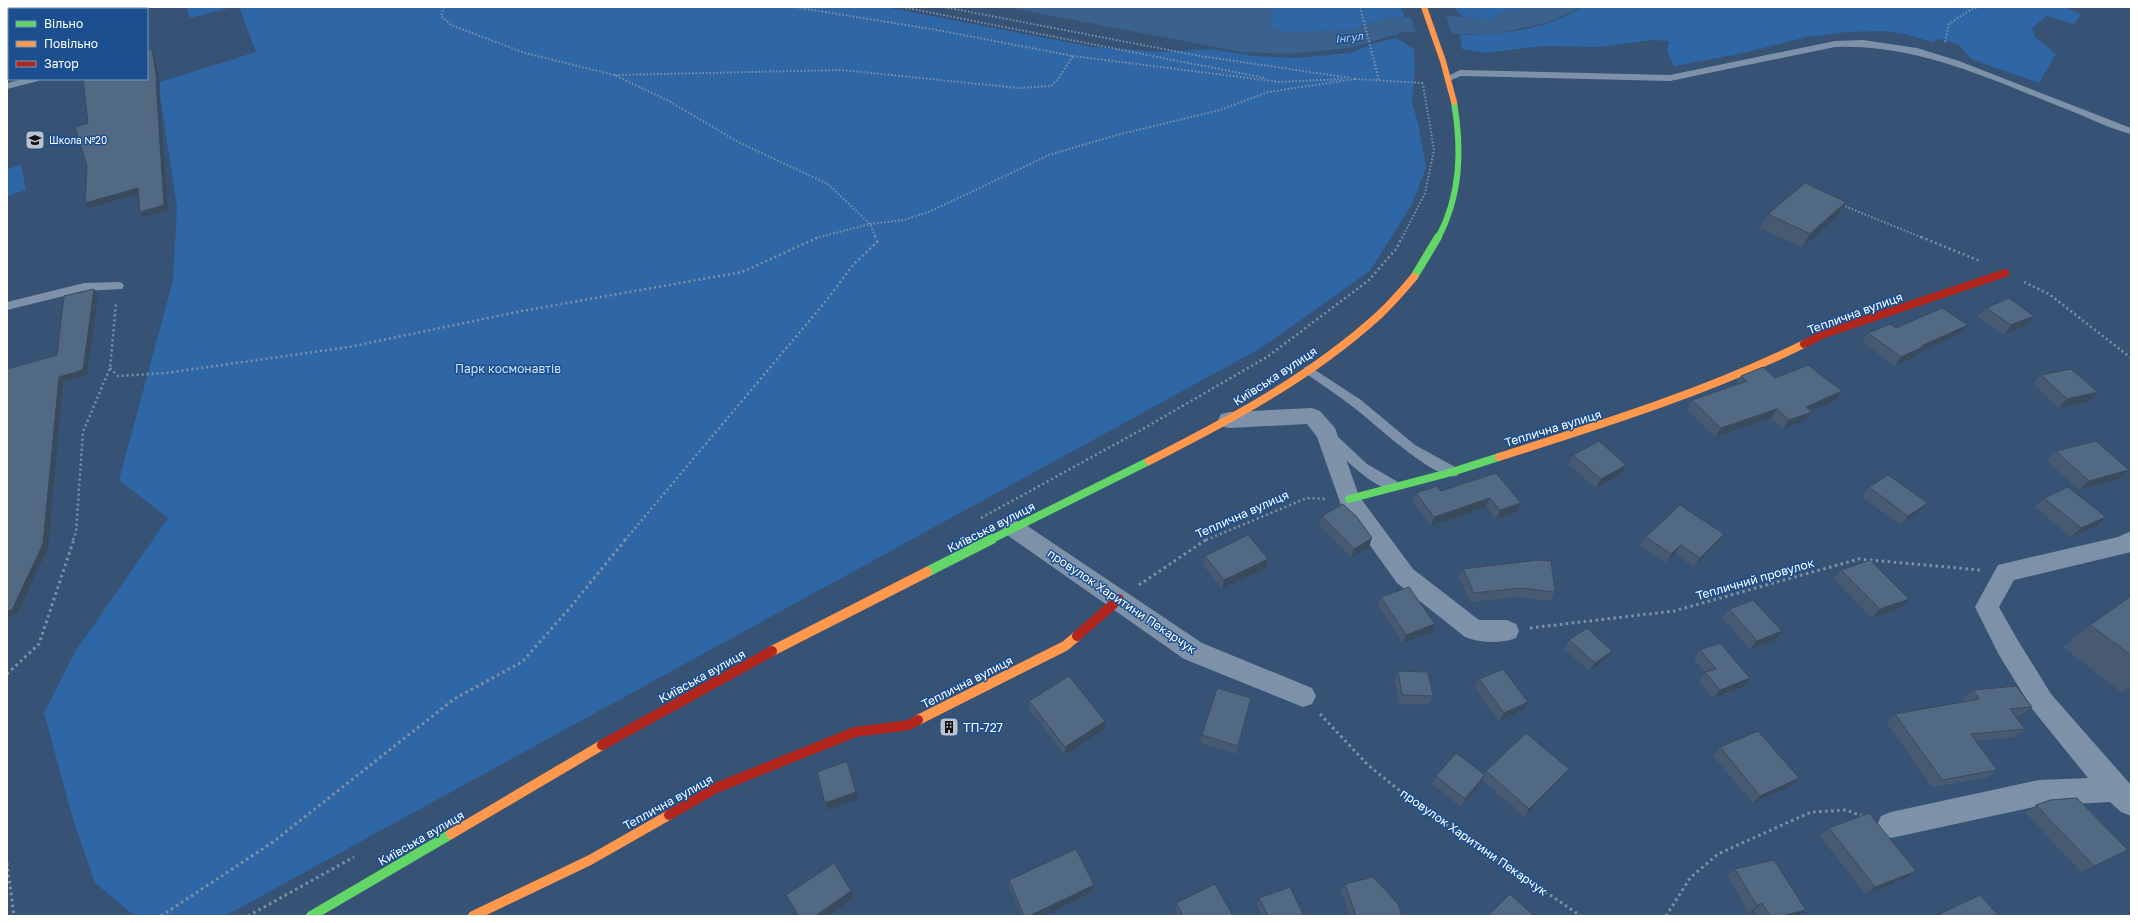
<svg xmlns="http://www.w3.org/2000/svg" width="2138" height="923" viewBox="0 0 2138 923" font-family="'Golos Text',sans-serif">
  <rect width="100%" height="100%" fill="#365274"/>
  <!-- green -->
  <g fill="#2f66a5">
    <polygon points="186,7 233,7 190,18"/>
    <polygon points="239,7 885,7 1093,47 1161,52 1211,49 1254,56 1296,58 1350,53 1375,43 1397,38 1414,49 1415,70 1412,103 1418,123 1426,168 1412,204 1370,271 1261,348 225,916 135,916 95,883 73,819 44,713 75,652 168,518 119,480 173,280 177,207 160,95 160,82 256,52"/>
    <polygon points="1271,7 1400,7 1405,17 1385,18 1353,30 1288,33 1270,26"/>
    <polygon points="1453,7 1543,7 1506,11 1489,20 1463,17"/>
    <path d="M1582,7H2065L2081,15L2074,24L2047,16L2032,28L2035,37L2056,54L2039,83L1971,59L1958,44L1940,39L1932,42L1905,34L1882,31L1848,32L1807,37L1739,54L1674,66L1667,51L1669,41L1652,40L1599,47L1543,46L1486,53L1462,49L1460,35C1500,35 1547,30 1582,7Z"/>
    <polygon points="21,165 26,190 7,196 7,169"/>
  </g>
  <!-- water -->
  <polygon fill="#3b618d" points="1005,7 1271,7 1270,26 1288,33 1353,30 1385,18 1453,16 1489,20 1506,11 1543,7 1582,7 1549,22 1493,35 1404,32 1350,48 1289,54 1241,52"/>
  <!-- pier -->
  <polygon fill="#365274" points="1410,14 1445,14 1453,37 1417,35"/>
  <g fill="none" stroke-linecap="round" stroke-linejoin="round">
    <!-- path-far2 -->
    <g stroke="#7d92a8" stroke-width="2" stroke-dasharray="1.5 2" stroke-linecap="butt">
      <polyline points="444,7 441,16 451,25 525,53 614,75 669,101 740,143 828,184 870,224 876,238"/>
      <polyline points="794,7 937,30 1073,56 1280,82 1342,79"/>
      <polyline points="902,7 1265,78"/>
      <polyline points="944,7 1200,56 1351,78"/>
      <polyline points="1360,7 1379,80"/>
      <polyline points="1945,42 1949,24 1970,10 1979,7"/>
      <polyline points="615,75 842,70 1018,88 1051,86 1058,79 1073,56"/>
      <polyline points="1355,79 1424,83"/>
      <polyline points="1842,205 1923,238"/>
      <polyline points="816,238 870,224 904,220 931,211 1049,155 1117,135 1220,110 1268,92 1355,79"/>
      <polyline points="1402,238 1425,193 1434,150 1423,84"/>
    </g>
    <!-- path-far1 -->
    <g stroke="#7d92a8" stroke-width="2.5" stroke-dasharray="2 3" stroke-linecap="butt">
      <polyline points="1921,237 1980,261"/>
      <polyline points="2024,282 2049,294 2131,358"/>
      <polyline points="110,368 118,376 166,373 349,347 522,311 742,272 819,237"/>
      <polyline points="981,518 1141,430 1267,357 1368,281 1397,248 1402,237"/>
      <polyline points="73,540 76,532 83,432 110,368 116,303"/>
      <polyline points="625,540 826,301 853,265 877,242 875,237"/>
      <polyline points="1206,540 1307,498 1326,499"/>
    </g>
    <!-- path -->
    <g stroke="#7d92a8" stroke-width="3" stroke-dasharray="2.5 3.5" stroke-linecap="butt">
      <polyline points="1139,585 1207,539"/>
      <polyline points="1530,628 1674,611 1859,559 1980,570"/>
      <polyline points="7,674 39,644 74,539"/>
      <polyline points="1320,714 1368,765 1420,807 1581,916"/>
      <polyline points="7,863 14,916"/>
      <polyline points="161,916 273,842 454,699 522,662 568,610 626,539"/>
      <polyline points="248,916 354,857"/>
      <polyline points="1666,916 1690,878 1718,854 1811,812 1846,810 1865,817"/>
    </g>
    <!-- lane -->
    <g fill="#7d92a8" fill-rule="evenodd">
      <rect x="119" y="7" width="8" height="2"/>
      <path d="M1863,40L1917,48L1959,61L2131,128V134C2111,129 2091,119 2071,111C1994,81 1920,44 1835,47L1670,81L1461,76L1449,81L1444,78L1460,70L1670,75L1835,41Z"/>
      <polygon points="24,79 40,79 38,81 7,89 7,83"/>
      <polygon points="118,282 122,283 124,286 122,289 84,291 7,310 7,302 84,283"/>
      <path d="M1309,366L1361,400L1415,445L1457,468L1459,472L1457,476C1436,482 1371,420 1353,407C1338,395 1321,384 1305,373L1303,370L1305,367Z"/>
      <path d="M1330,432L1335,434L1367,464L1398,482L1400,486L1398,490C1379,495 1338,453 1325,440L1324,437L1325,434Z"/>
    </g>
    <!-- street -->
    <g fill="#7d92a8" fill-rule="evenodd">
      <path d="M1312,408L1320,411L1335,428L1359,496L1413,569L1479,620H1507L1516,624L1519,631L1516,638C1501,644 1480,643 1465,637L1397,583L1341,505L1317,437L1307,424L1229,428L1221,426L1218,420L1221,414L1229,412Z"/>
      <polygon points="1015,520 1023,523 1202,643 1312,688 1316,696 1312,704 1303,707 1184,659 1007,535 1003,529 1007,523"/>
      <polygon points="2131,531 2131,552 2014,580 1999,607 2017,639 2051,694 2131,785 2131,816 2121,812 2110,802 2039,806 1891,838 1881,834 1877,825 1881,816 1891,812 2039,780 2088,778 2033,710 1999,655 1975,607 1998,565 2118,537"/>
    </g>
    <!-- fast-far2 -->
    <path stroke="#63d668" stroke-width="6" d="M1438,238C1461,195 1462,149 1454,102"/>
    <!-- fast-far1 -->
    <g stroke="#63d668" stroke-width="8">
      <polyline points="1414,277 1438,237"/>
      <polyline points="1349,499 1452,472 1499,457"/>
      <polyline points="990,540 1149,461"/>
    </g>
    <!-- fast -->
    <g stroke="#63d668" stroke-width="10">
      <polyline points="927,572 992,539"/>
      <polyline points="311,916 451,834"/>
    </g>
    <!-- slow-far2 -->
    <polyline stroke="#ff974d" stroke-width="6" points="1424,7 1443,61 1454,102"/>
    <!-- slow-far1 -->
    <g stroke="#ff974d" stroke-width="8">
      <path d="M1499,457C1603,424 1706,392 1804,344"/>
      <path d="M1149,461C1230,420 1311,377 1379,315C1392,303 1403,290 1414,277"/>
    </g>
    <!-- slow -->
    <g stroke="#ff974d" stroke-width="10">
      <polyline points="772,651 927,572"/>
      <polyline points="918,720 1065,646 1077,636"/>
      <polyline points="451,834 602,745"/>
      <polyline points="473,916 590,860 669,815"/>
    </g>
    <!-- jam-far1 -->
    <polyline stroke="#b3261e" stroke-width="8" points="1804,344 1824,334 2005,273"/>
    <!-- jam -->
    <g stroke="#b3261e" stroke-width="10">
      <polyline points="1077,636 1119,599"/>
      <polyline points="602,745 772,651"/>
      <polyline points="669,815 716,788 855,732 909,725 918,720"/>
    </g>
  </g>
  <!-- wall -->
  <g fill="#475a72">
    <polygon points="1846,202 1838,216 1802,248 1760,228 1768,214"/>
    <polygon points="1986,308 2027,325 2004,335 1978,317"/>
    <polygon points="1968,325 1960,334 1918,353 1916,357 1895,366 1862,342 1868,333 1896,328"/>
    <polygon points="2041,375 2098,392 2089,402 2059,408 2033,384"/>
    <polygon points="1741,376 1775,378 1842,391 1835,401 1811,411 1805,421 1783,429 1771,418 1715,437 1687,409 1692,400 1735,385"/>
    <polygon points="2056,451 2119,479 2079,490 2047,461"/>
    <polygon points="1573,455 1621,475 1596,488 1568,464"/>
    <polygon points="1869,487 1919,512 1901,525 1862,497"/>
    <polygon points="1441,491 1521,503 1517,512 1496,519 1486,507 1431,526 1412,502 1416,493"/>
    <polygon points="2044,498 2096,526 2071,537 2035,507"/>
    <polygon points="1322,516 1369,547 1351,558 1319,525"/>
    <polygon points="1724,534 1718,543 1694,567 1675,554 1666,563 1640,546 1646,537"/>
    <polygon points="1205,556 1266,568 1222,589 1203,565"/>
    <polygon points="1463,569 1555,592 1550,601 1515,597 1470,602 1459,577"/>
    <polygon points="1841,570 1901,608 1872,618 1834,579"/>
    <polygon points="2131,596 2131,686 2122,693 2063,647 2090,625"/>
    <polygon points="1381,597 1432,633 1403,643 1378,605"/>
    <polygon points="1729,609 1782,631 1775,640 1750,649 1722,618"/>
    <polygon points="1569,640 1612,651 1606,659 1589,671 1564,649"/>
    <polygon points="1700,650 1750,678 1743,687 1713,698 1699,681 1705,673 1694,659"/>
    <polygon points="1398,671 1433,696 1429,704 1399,704 1395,680"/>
    <polygon points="1479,679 1523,710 1499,721 1475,687"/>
    <polygon points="1973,690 2032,707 2021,715 2015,716 2025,729 2014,737 1976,741 1997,770 1987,778 1932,787 1886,722 1895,714 1965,702 1963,699"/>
    <polygon points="1251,698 1236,754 1201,743 1202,735"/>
    <polygon points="1029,701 1105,729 1065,755 1029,709"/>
    <polygon points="1720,747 1799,778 1791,786 1753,803 1713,756"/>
    <polygon points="1486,771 1563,777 1524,817 1482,780 1461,807 1432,784 1436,776 1484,774"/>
    <polygon points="2036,805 2128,850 2115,857 2082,873 2025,813"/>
    <polygon points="1829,828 1906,878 1865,894 1820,836"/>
    <polygon points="1735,869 1798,916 1757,916 1754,910 1749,913 1727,876"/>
    <polygon points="1009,880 1094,885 1093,892 1044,916 1022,916 1009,887"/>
    <polygon points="1345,884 1402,916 1350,916 1341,891"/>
    <polygon points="786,895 854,898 828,916 798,916"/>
    <polygon points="1259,898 1304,916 1262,916 1257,905"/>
    <polygon points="1176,903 1233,916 1178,916 1175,910"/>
  </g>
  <!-- shaded-wall -->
  <g fill="#394a5c">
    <polygon points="33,7 43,7 44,9 34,9"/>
    <rect x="7" y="44" width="2" height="31"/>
    <polygon points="152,49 154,54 160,86 159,87 168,210 143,217 140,212 156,82"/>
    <polygon points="138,188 142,193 89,208 85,203"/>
    <polygon points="1846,202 1838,216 1802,248 1810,234"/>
    <polygon points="94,289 98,294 87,375 63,381 48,548 17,614 7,618 7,611 59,377"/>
    <polygon points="2034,316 2027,325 2004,335 2011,325"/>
    <polygon points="1968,325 1960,334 1918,353 1916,357 1895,366 1901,357 1921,346"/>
    <polygon points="1842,391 1835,401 1801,415 1812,412 1805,421 1783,429 1789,420 1806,407"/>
    <polygon points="2098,392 2089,402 2059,408 2067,399"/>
    <polygon points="1777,409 1771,418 1715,437 1721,428"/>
    <polygon points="1626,465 1621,475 1596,488 1601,479"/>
    <polygon points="2129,470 2119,479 2079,490 2089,481"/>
    <polygon points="1490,498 1486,507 1431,526 1434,517"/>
    <polygon points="1521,503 1517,512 1496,519 1500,510"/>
    <polygon points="1928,503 1919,512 1901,525 1908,516"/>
    <polygon points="2106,517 2096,526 2071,537 2081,528"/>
    <polygon points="1724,534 1718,543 1694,567 1700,558"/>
    <polygon points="1372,538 1369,547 1351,558 1354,549"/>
    <polygon points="1681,545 1675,554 1666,563 1671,554"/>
    <polygon points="1268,559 1266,568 1222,589 1224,580"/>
    <polygon points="1909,599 1901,608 1872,618 1880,609"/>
    <polygon points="1435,624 1432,633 1403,643 1406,635"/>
    <polygon points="1782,631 1775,640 1750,649 1757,641"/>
    <polygon points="1612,651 1606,659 1589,671 1595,663"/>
    <polygon points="1750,678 1743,687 1713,698 1720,690"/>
    <polygon points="1528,702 1523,710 1499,721 1504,713"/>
    <polygon points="1105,721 1105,729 1065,755 1065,747"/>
    <polygon points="847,761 858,799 828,810 825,803"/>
    <polygon points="1569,769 1563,777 1524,817 1529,809"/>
    <polygon points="1485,775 1481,783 1461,807 1465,799"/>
    <polygon points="1799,778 1791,786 1753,803 1760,796"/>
    <polygon points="2128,850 2115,857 2082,873 2094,866"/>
    <polygon points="1916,871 1906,878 1865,894 1875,887"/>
    <polygon points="1094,885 1093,892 1044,916 1029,916"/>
    <polygon points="851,891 854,898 828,916 815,916"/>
    <polygon points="1762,903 1754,910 1749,913 1757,906"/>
    <polygon points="1806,910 1798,916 1781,916"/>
  </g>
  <!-- building -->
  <g fill="#526984" stroke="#394a5c">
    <polygon points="7,7 39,7 40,9 9,9 9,44 7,44"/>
    <polygon points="152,49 157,82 156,82 164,205 140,212 138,188 85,203 87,166 75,127 88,123 83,79 147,79 147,50"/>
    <polygon points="1805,183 1846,202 1810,234 1768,214"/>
    <polygon points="94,289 83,370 59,377 43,544 12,610 7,611 7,369 57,355 64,296"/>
    <polygon points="2009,298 2034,316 2011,325 1986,308"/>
    <polygon points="1942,308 1968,325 1921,346 1923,347 1901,357 1868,333 1890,324 1896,328"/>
    <polygon points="1808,365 1842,391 1806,407 1812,412 1789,420 1777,409 1721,428 1692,400 1747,381 1741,376 1763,367 1775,378"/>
    <polygon points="2071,369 2098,392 2067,399 2041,375"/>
    <polygon points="1599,441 1626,465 1601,479 1573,455"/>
    <polygon points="2096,441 2129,470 2089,481 2056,451"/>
    <polygon points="1496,473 1521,503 1500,510 1490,498 1434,517 1416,493 1437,486 1441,491"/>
    <polygon points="1888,475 1928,503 1908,516 1869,487"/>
    <polygon points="2068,487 2106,517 2081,528 2044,498"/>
    <polygon points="1343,504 1357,517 1372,538 1354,549 1322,516"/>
    <polygon points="1680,505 1724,534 1700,558 1681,545 1671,554 1646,537"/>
    <polygon points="1248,535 1268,559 1224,580 1205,556"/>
    <polygon points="1538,560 1551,561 1555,592 1520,588 1474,593 1463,569"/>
    <polygon points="1870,560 1909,599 1880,609 1841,570"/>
    <polygon points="1409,587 1435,624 1406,635 1381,597"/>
    <polygon points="2131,596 2131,655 2090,625"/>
    <polygon points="1753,600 1782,631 1757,641 1729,609"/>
    <polygon points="1587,628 1612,651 1595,663 1569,640"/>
    <polygon points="1720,643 1750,678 1720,690 1705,672 1716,669 1700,650"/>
    <polygon points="1503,669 1528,702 1504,713 1479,679"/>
    <polygon points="1398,671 1428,672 1433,696 1402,695"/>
    <polygon points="1069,676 1105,721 1065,747 1029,701"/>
    <polygon points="2016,686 2032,707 2010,709 2025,729 1971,734 1997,770 1942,780 1895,714 1979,699 1973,690"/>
    <polygon points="1217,688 1251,698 1238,746 1202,735"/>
    <polygon points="1758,731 1799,778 1760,796 1720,747"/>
    <polygon points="1526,733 1569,769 1529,809 1486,771"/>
    <polygon points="1456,753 1485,775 1465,799 1436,776"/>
    <polygon points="847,761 856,792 825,803 817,772"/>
    <polygon points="2077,798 2128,850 2094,866 2036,805 2050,800"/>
    <polygon points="1869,813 1916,871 1875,887 1829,828"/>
    <polygon points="1076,849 1094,885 1029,916 1024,916 1009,880"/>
    <polygon points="1774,860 1806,910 1781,916 1770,916 1762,903 1757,906 1735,869"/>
    <polygon points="834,863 851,891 815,916 799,916 786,895"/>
    <polygon points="1373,877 1398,904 1402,916 1356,916 1345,884"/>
    <polygon points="1215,884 1233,916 1183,916 1176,903"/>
    <polygon points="1290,887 1304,916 1268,916 1259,898"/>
    <polygon points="1510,894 1534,916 1488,916"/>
    <polygon points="1980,895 1999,916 1942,916 1940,914"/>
  </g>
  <!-- icons -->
  <defs>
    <symbol id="school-square" viewBox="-11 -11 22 22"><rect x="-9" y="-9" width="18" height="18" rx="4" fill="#b9c2ce" stroke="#1b4f8f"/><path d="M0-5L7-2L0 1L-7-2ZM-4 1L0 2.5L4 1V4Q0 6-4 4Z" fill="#111"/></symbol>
    <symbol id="building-square" viewBox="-11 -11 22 22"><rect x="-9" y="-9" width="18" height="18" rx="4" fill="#b9c2ce" stroke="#1b4f8f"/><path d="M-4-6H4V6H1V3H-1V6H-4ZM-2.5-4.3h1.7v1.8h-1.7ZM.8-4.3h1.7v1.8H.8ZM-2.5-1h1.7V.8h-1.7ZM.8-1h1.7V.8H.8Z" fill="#111"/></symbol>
  </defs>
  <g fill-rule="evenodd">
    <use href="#school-square" x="24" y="129" width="22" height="22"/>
    <use href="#building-square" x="938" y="716" width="22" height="22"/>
  </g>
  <g text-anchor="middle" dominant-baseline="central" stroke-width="3" stroke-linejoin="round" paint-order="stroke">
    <!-- far-poi labels -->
    <g font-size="10" fill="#fff" stroke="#1b4f8f" text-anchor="start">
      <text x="49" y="140">Школа №20</text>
    </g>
    <!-- far-water labels -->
    <g font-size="11" font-style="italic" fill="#b5d3f5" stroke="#1b4f8f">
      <text transform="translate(1349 37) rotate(-7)">Інгул</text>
    </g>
    <!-- street labels -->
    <g font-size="12" fill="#fff" stroke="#1b4f8f">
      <text transform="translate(1855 313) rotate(-20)">Теплична вулиця</text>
      <text transform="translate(1275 376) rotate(-33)">Київська вулиця</text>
      <text transform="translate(1553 428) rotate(-17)">Теплична вулиця</text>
      <text transform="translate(1242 514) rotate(-24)">Теплична вулиця</text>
      <text transform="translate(991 527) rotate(-27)">Київська вулиця</text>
      <text transform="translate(1755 579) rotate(-16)">Тепличний провулок</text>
      <text transform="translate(1122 601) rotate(34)">провулок Харитини Пекарчук</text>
      <text transform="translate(702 676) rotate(-29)">Київська вулиця</text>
      <text transform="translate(967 682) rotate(-27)">Теплична вулиця</text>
      <text transform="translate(668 802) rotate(-29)">Теплична вулиця</text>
      <text transform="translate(421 838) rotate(-30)">Київська вулиця</text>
      <text transform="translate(1474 842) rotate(35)">провулок Харитини Пекарчук</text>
    </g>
    <!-- park labels -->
    <g font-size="12" fill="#cfe3fa" stroke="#1b4f8f">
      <text x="508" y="368">Парк космонавтів</text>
    </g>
    <!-- poi labels -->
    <g font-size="12" fill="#fff" stroke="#1b4f8f" text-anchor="start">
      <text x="963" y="727">ТП-727</text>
    </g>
  </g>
  <!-- border -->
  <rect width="2138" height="923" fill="none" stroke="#ffffff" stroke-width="16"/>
  <!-- legend -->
  <rect x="8" y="8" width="140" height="72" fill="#1b4f8f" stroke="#7695bc"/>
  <rect x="16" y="21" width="20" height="6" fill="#63d668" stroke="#7695bc"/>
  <text x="44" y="28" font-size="12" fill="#ffffff">Вільно</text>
  <rect x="16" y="41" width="20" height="6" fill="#ff974d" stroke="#7695bc"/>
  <text x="44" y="48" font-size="12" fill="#ffffff">Повільно</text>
  <rect x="16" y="61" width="20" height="6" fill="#b3261e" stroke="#7695bc"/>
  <text x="44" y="68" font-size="12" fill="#ffffff">Затор</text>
</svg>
